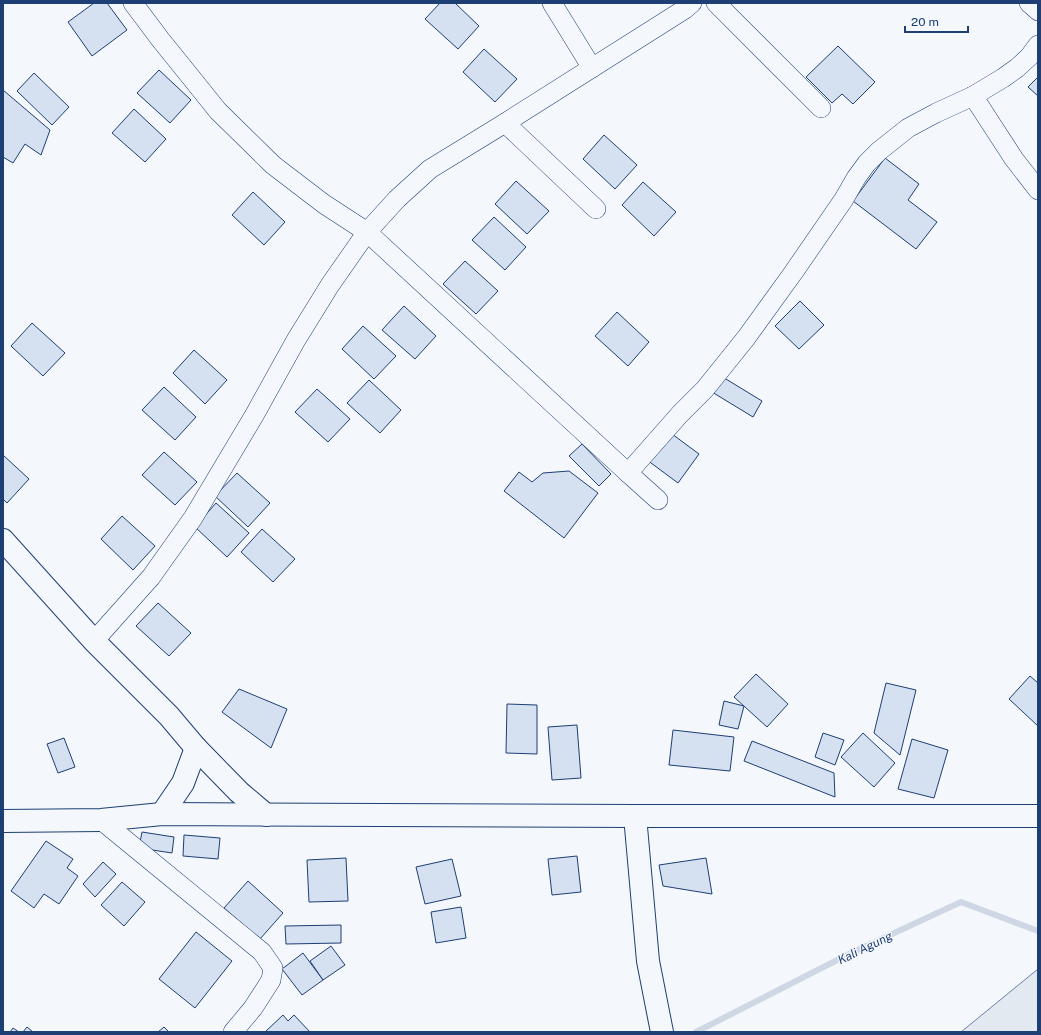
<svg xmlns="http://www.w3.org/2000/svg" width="1041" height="1035" viewBox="0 0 1041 1035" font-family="'Public Sans',sans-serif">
  <rect width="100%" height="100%" fill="#f4f7fb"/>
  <!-- green -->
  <polygon fill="#e3e9f0" stroke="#687fa3" points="1038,969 1038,1032 961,1032"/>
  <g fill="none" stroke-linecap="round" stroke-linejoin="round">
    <!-- stream -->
    <polyline stroke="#cfd7e4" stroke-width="6" points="696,1032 849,954 961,902 1038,931"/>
  </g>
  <!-- building -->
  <g fill="#d5e0f0" stroke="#1d3f73">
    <polygon points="94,3 107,3 127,30 92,56 68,22"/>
    <polygon points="440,3 455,3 479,26 458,49 425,19"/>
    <polygon points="838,46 875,82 853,104 842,94 832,103 806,77"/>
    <polygon points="484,49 517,79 495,102 463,72"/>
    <polygon points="159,70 191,100 170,123 137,93"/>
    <polygon points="34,73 69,107 52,125 17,91"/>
    <polygon points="1038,77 1038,96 1028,87"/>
    <polygon points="3,90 50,130 41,155 25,144 13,163 3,157"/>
    <polygon points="134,109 166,139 145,162 112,133"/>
    <polygon points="604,135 637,165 615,189 583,159"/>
    <polygon points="885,158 919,184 908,200 937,222 916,249 853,201"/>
    <polygon points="516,181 549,211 527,234 495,204"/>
    <polygon points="643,182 676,212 654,236 622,205"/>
    <polygon points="253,192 285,222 264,245 232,215"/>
    <polygon points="494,217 526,247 505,270 472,240"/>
    <polygon points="465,261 498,291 476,314 443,284"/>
    <polygon points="800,301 824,325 799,349 775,326"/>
    <polygon points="404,306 436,336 415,359 382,330"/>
    <polygon points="617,312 649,342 628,366 595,336"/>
    <polygon points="32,323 65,353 43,376 11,346"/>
    <polygon points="363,326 396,356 374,379 342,349"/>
    <polygon points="194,350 227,380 205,404 173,373"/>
    <polygon points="721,376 762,401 753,417 712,392"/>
    <polygon points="369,380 401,410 380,433 347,403"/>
    <polygon points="164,387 196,417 175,440 142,410"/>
    <polygon points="317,389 350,419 328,442 295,412"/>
    <polygon points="668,431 699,454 678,483 647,460"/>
    <polygon points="582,444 611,474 599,486 569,456"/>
    <polygon points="164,452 197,482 175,505 142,475"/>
    <polygon points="3,455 29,479 7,503 3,499"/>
    <polygon points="569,471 598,493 564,538 504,491 519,472 532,482 543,473"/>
    <polygon points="237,473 270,503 248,527 215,496"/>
    <polygon points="216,503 249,533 227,557 195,527"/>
    <polygon points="122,516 155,546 133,570 101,539"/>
    <polygon points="262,529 295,559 273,582 241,552"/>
    <polygon points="158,603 191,633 169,656 136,626"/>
    <polygon points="756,674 788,704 767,727 734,697"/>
    <polygon points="1030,676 1038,683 1038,726 1009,699"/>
    <polygon points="886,683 916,690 900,755 874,733"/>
    <polygon points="239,689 287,709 271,748 222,712"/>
    <polygon points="724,701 744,706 738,729 719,725"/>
    <polygon points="507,704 537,705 537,754 506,753"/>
    <polygon points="577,725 581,778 552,780 548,727"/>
    <polygon points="673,730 734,737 730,771 669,765"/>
    <polygon points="823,733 844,740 835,765 815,757"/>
    <polygon points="863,733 895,763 874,787 841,757"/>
    <polygon points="64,738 75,767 58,773 47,744"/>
    <polygon points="912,739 948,750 934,798 898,789"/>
    <polygon points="752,741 834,773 835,797 744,761"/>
    <polygon points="142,832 174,837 172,853 139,848"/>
    <polygon points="184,835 220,838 218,859 183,856"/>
    <polygon points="46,841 73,859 67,868 78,876 59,904 44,894 34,908 11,891"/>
    <polygon points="577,856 581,892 552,895 548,859"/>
    <polygon points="346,858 348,901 309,902 307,860"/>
    <polygon points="706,858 712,894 663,886 659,865"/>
    <polygon points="452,859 461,896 425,904 416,867"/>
    <polygon points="103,862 116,874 95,897 83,884"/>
    <polygon points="248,881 283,913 260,939 224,908"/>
    <polygon points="122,882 145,902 124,926 101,905"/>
    <polygon points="461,907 466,938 436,943 431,912"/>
    <polygon points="341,925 341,943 286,944 285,926"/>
    <polygon points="196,932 232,961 195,1008 159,979"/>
    <polygon points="331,946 345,965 323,980 310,961"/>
    <polygon points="303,953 323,980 302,995 282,969"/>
    <polygon points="283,1015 288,1021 294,1015 310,1032 265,1032"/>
    <polygon points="27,1027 33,1032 23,1032"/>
    <polygon points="164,1027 169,1032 158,1032"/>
    <polygon points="13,1028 19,1032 10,1032"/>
  </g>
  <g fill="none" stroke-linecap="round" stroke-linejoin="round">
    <defs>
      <g id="minor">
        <polyline points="133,3 160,39 218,111 273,165 324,204 367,232 628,473 680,414 705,389 746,338 793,273 844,199 856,178 867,163 879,151 908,128 936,113 973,96 1003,78 1017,68 1029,57 1038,45"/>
        <polyline points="552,3 592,68"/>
        <polyline points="716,3 821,108"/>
        <polyline points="1029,3 1038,11"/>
        <polyline points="973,96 1014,159 1038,190"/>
        <polyline points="505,123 596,209"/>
        <polyline points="628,473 658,500"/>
        <polyline points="94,641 151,577 193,518 255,414 296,340 330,285 367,232 397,199 430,169 505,123 685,9 692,3"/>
        <polyline points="101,820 262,952 273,968 271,980 253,1008 233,1032"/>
      </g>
      <g id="tertiary">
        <polyline points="3,540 94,641 169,716 196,748 239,792 266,815"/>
        <polyline points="162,814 183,783 196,748"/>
        <polyline points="635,816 648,961 660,1022 662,1032"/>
      </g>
      <polyline id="primary" points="3,821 101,820 162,814 635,816 1038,816"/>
    </defs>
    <!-- minor casing -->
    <use href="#minor" stroke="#1d3f73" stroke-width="20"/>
    <!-- tertiary casing -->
    <use href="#tertiary" stroke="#1d3f73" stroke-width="24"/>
    <!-- primary casing -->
    <use href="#primary" stroke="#1d3f73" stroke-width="24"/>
    <!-- minor -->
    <use href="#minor" stroke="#f4f7fb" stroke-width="19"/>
    <!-- tertiary -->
    <use href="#tertiary" stroke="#f4f7fb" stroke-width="22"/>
    <!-- primary -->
    <use href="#primary" stroke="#f4f7fb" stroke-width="22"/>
  </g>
  <g text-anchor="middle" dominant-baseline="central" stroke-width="3" stroke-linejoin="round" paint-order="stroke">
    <!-- water labels -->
    <g font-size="12" font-style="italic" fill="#1d3f73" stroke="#f4f7fb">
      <text transform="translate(865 948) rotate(-26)">Kali Agung</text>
    </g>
  </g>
  <!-- border -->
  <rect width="1041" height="1035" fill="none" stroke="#1d3f73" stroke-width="8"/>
  <!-- scale -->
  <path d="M905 26v6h63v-6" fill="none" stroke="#1d3f73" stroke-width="2"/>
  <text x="911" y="26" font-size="12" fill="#1d3f73" stroke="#f4f7fb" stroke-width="3" paint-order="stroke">20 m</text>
</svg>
